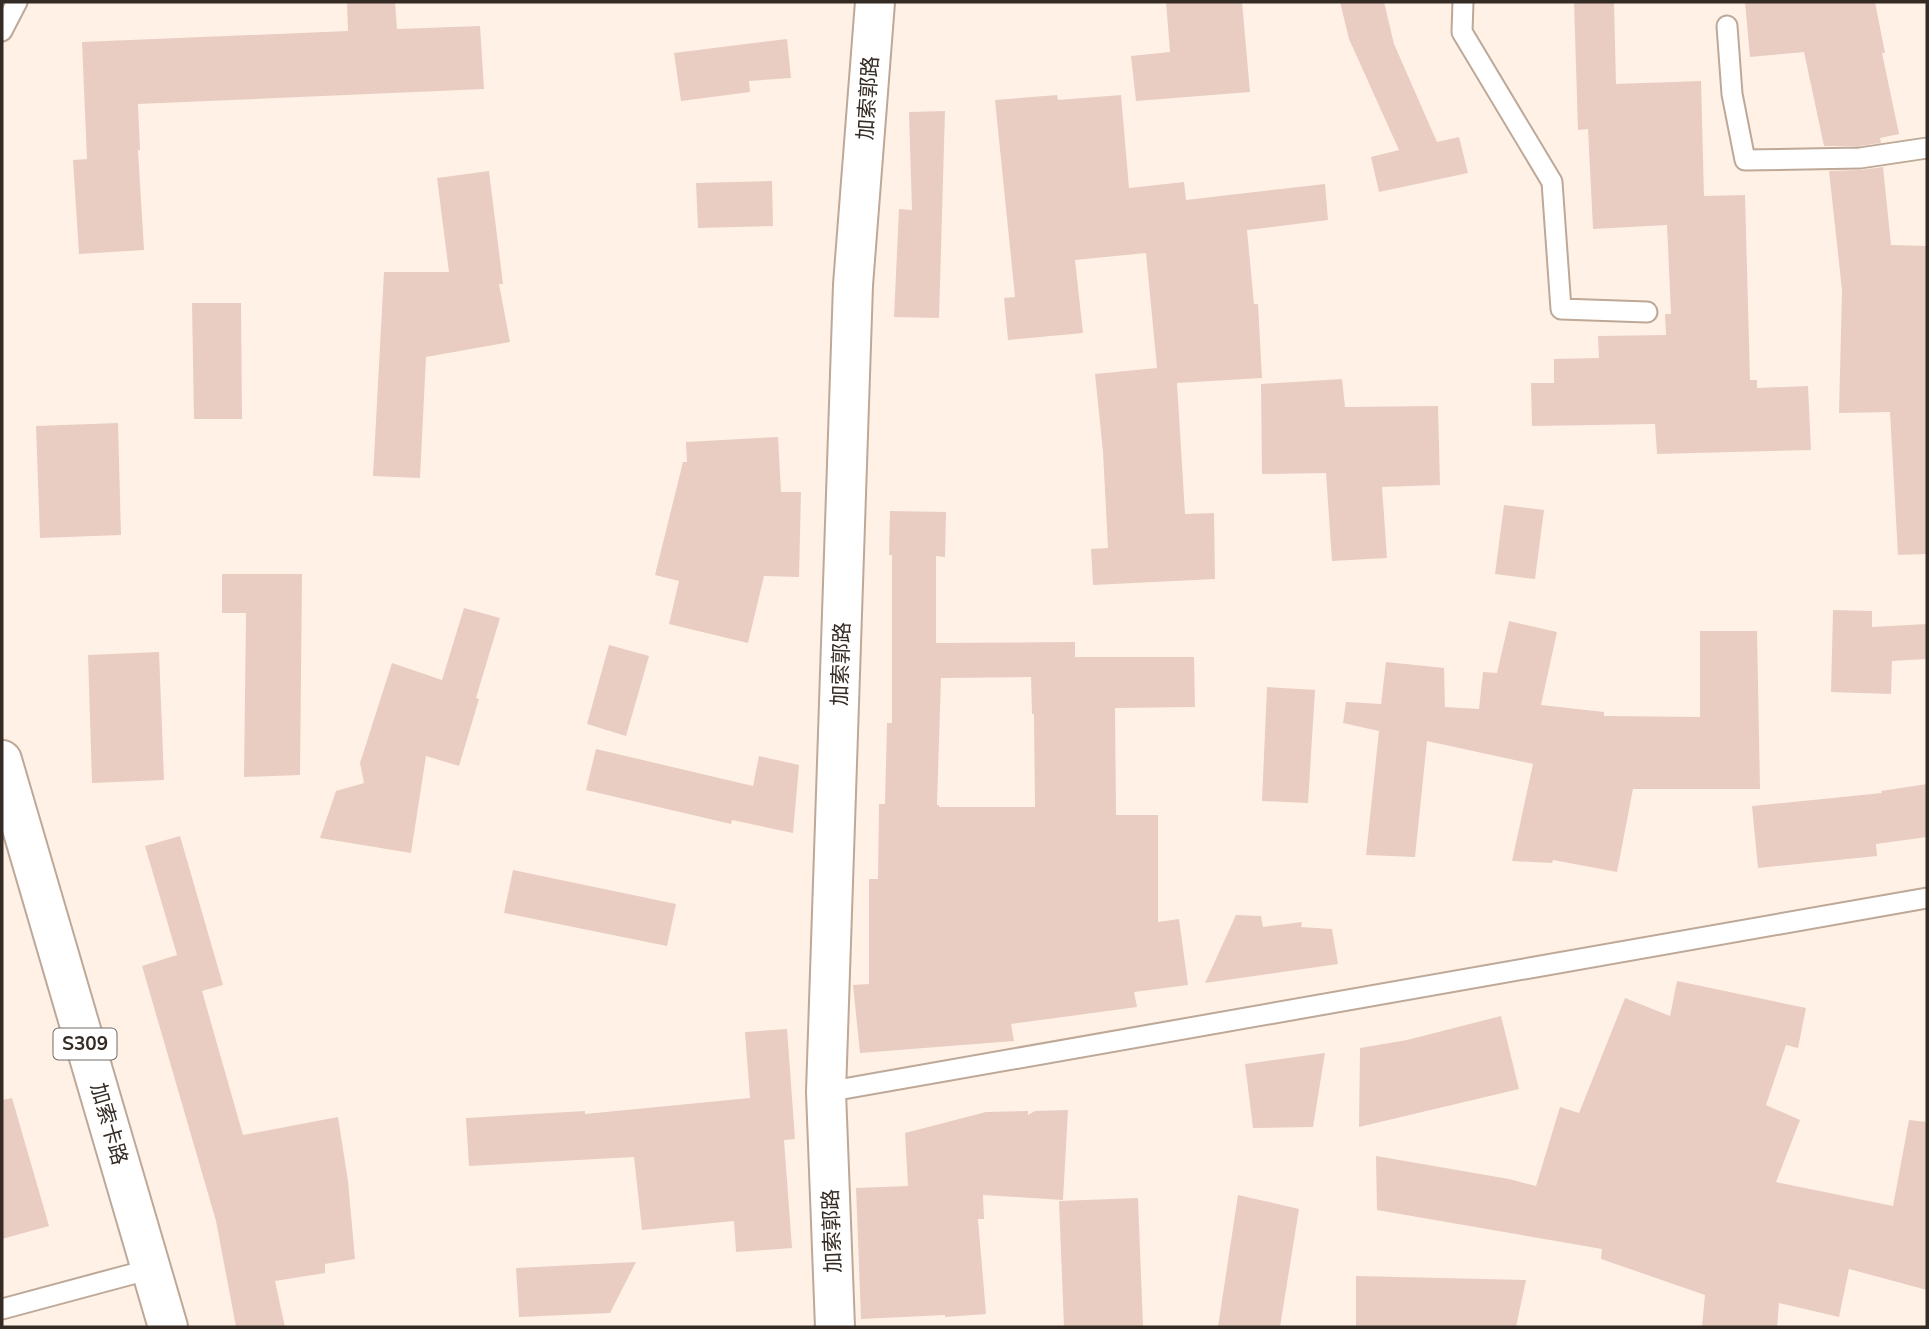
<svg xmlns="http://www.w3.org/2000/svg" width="1929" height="1329" viewBox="0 0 1929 1329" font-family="'Nunito Sans','Noto Sans SC',sans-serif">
  <rect width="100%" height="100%" fill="#fff1e6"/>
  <!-- building -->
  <g fill="#e9cdc2" fill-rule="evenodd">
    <polygon points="347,2 395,2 397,29 480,26 484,89 138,104 140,150 138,150 144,250 79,254 73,160 87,159 82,42 348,31"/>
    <polygon points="1166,2 1242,2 1250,92 1136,101 1131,56 1170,52"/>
    <polygon points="1340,2 1384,2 1394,44 1437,142 1459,137 1468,173 1379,192 1371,157 1399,150 1349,39"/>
    <polygon points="1574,2 1614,2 1616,84 1701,81 1704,196 1745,195 1750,380 1757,380 1757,388 1808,386 1811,450 1657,454 1655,424 1532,426 1531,383 1554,383 1554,359 1599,358 1598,336 1666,335 1665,314 1671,314 1667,225 1593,229 1588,129 1578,130"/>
    <polygon points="1745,2 1875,2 1885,53 1882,53 1899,134 1880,138 1881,143 1859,146 1824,146 1804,52 1750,57"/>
    <polygon points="787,39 791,78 749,81 750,92 681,101 674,53"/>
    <polygon points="1057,95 1058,100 1121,95 1129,188 1184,182 1186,200 1325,184 1328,220 1247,230 1254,304 1258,304 1262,378 1177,383 1185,514 1214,513 1215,579 1093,585 1091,549 1108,548 1103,452 1095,374 1157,368 1146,253 1075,260 1083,333 1008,340 1004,298 1015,297 995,100"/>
    <polygon points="945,111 939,318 894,317 899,209 912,210 909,112"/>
    <polygon points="1883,167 1891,245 1927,246 1927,554 1898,555 1890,412 1839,413 1842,290 1829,171 1860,170"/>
    <polygon points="489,171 503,284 499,284 510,342 426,357 420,478 373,476 384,272 449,272 437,178"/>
    <polygon points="772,181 773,226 698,228 696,183"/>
    <polygon points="192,303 241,303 242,419 194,419"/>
    <polygon points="1342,379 1345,407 1438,406 1440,485 1382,487 1387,558 1332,561 1326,473 1262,474 1261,384"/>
    <polygon points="118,423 121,535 40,538 36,426"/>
    <polygon points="778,437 781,492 801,492 799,577 764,576 748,643 669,624 679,581 655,575 683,462 687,462 686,442"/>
    <polygon points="1504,505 1544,510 1535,579 1495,574"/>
    <path d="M890,511L946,512L945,557L936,556V643L1075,642V657H1194L1195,707L1115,708L1116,815H1158V922L1179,919L1188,985L1134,992L1137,1007L1011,1024L1014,1041L860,1053L853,985L869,984V879H878L879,804H885L887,723H892V555H889ZM1031,677L1032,714H1034L1035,807H939V805H937L941,678Z"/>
    <polygon points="222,574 302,574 300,775 244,777 246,613 222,613"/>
    <polygon points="464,608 500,618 476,698 479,699 459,766 426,756 411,853 320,838 336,791 364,783 360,763 392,663 442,680"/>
    <polygon points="1833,610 1872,611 1872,627 1927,624 1927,659 1892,661 1891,694 1831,692"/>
    <polygon points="1509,621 1557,632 1541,705 1604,712 1604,716 1700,717 1700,631 1757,631 1760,789 1633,789 1617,872 1553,860 1552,863 1512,861 1533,764 1427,741 1415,857 1366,855 1379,731 1343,723 1346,702 1381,704 1386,662 1444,668 1445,707 1479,709 1483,672 1497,673"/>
    <polygon points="609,645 649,656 626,736 587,724"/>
    <polygon points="159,652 164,780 92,783 88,655"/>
    <polygon points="1267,687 1315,690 1308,803 1262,801"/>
    <polygon points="596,749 753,786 759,756 799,765 793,833 732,820 731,824 586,790"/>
    <polygon points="1927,784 1927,837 1876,844 1877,856 1758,868 1752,806 1882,793 1881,791"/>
    <polygon points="180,836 223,985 202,991 243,1135 338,1117 348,1181 355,1259 325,1264 325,1273 275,1281 285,1327 236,1327 216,1221 142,966 177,955 145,846"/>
    <polygon points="513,870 676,904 667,946 504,913"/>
    <polygon points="1236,915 1261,916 1263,927 1302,922 1301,927 1332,929 1338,964 1205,983"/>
    <polygon points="1677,981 1806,1008 1798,1048 1786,1045 1766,1105 1800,1120 1776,1182 1893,1206 1909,1120 1927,1122 1927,1290 1849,1269 1839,1317 1779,1303 1777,1327 1702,1327 1705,1295 1601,1259 1602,1249 1377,1210 1376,1156 1509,1179 1536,1186 1560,1107 1579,1113 1625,998 1670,1016"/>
    <polygon points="1501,1016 1519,1089 1359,1127 1360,1048 1407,1040"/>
    <polygon points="787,1029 795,1139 784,1140 792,1248 736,1252 734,1221 642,1230 634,1157 469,1166 466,1118 585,1111 585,1114 750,1098 745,1032"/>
    <polygon points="1325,1053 1313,1127 1253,1128 1245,1064"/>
    <polygon points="12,1098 49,1226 2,1239 2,1100"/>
    <polygon points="1068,1110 1063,1200 983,1195 984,1219 978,1219 986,1314 945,1317 945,1315 861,1319 856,1188 908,1186 905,1133 986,1112 1028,1111 1028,1115 1035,1111"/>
    <polygon points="1238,1195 1299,1209 1280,1327 1218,1327"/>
    <polygon points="1138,1198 1143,1327 1064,1327 1059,1201"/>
    <polygon points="636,1262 610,1313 519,1317 516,1268"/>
    <polygon points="1356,1276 1526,1280 1516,1327 1356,1327"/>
  </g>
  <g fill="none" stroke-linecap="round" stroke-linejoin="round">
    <defs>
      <g id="service">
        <polyline points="1463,2 1462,32 1552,182 1561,309 1647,312"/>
        <polyline points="1727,26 1732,94 1745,160 1860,158 1927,148"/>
        <polyline points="2,31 17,2"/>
        <polyline points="826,1092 1927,898"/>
        <polyline points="2,1309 151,1269"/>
      </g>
      <polyline id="minor" points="835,1327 826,1092 853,285 875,2"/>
      <polyline id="primary" points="2,760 168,1327"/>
    </defs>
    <!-- service casing -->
    <use href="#service" stroke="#bea897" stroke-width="23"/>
    <!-- minor casing -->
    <use href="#minor" stroke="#bea897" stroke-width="42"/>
    <!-- primary casing -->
    <use href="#primary" stroke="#bea897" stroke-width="42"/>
    <!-- service -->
    <use href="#service" stroke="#fff" stroke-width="19"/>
    <!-- minor -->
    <use href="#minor" stroke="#fff" stroke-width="38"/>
    <!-- primary -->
    <use href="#primary" stroke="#fff" stroke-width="38"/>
  </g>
  <g text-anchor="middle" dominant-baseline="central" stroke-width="5" stroke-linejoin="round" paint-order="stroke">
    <!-- shield labels -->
    <rect fill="#fff" stroke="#716b66" stroke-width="2" x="53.5" y="1028.5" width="63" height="31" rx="5"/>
    <g font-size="19" font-weight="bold" fill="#342b24">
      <text x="85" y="1044">S309</text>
    </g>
    <!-- street labels -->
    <g font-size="21" fill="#342b24" stroke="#fff">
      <text transform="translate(868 98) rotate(-86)">加索郭路</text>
      <text transform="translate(841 664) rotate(-88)">加索郭路</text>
      <text transform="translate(109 1124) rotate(74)">加索卡路</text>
      <text transform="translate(832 1231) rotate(-92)">加索郭路</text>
    </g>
  </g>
  <!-- border -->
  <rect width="1929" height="1329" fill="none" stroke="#342b24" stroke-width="7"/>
</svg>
